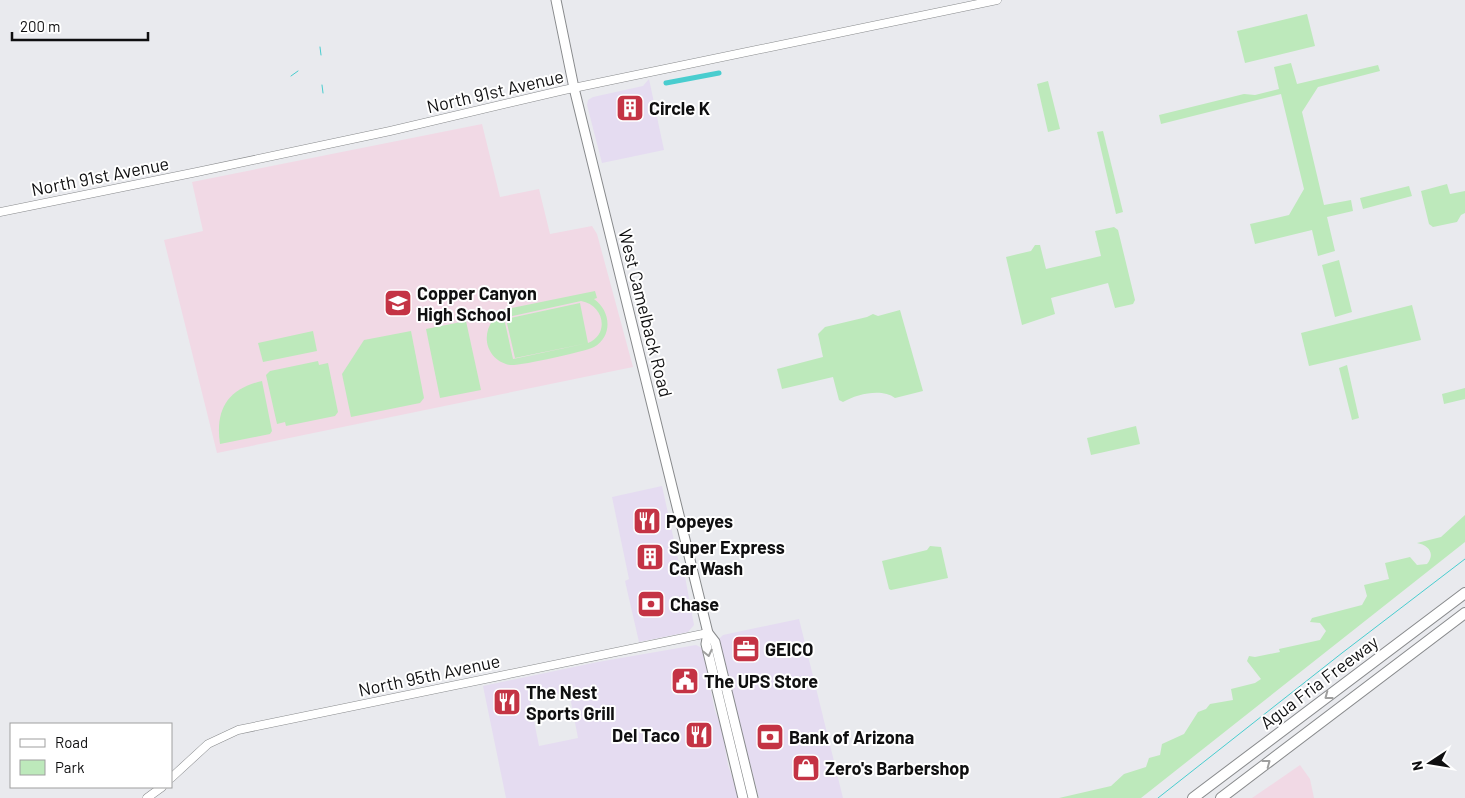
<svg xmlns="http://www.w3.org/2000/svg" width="1465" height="798" viewBox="0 0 1465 798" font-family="Barlow,sans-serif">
  <rect width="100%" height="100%" fill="#e9eaee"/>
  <!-- commercial -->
  <g fill="#e5dcf1" fill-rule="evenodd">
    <polygon points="649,79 664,150 602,163 587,105 588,100 593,97 643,86"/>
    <polygon points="662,486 680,568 684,573 686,582 694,625 688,632 639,642 625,581 629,579 612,497"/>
    <polygon points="799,619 843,798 759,798 718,640 723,635"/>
    <path d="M696,645L702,648L715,711L721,724L728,765L739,798H506L483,686L598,662ZM569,692L578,738L539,746L530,700Z"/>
  </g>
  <!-- education -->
  <g fill="#f1d9e5">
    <polygon points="482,124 500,197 539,189 550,234 592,226 597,234 633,367 217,453 164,240 203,231 192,182"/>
    <polygon points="1300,765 1310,779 1314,798 1252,798"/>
  </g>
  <!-- green -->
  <g fill="#bde9bb" fill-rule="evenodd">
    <polygon points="1307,14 1315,46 1245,63 1237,31"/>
    <polygon points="1291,63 1297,84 1378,65 1380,71 1318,87 1302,112 1324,205 1351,200 1353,211 1327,217 1335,251 1318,256 1312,230 1255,244 1250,224 1289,215 1304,189 1281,94 1161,124 1159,115 1244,94 1255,95 1279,89 1274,67"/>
    <polygon points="1048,81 1060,129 1048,132 1037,84"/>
    <polygon points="1103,131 1123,212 1116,214 1097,132"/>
    <polygon points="1447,184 1450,194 1465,191 1465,213 1461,215 1457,222 1433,227 1429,224 1421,191"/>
    <polygon points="1409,186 1412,196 1363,209 1360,198"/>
    <polygon points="1114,227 1118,230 1135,300 1133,304 1115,308 1108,283 1051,298 1055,314 1022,325 1006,257 1031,251 1035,245 1040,245 1046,269 1101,256 1095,231"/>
    <polygon points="1339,260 1352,312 1335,317 1322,265"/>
    <path d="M595,291L597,298L594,299C611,311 613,336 594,347C584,352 520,366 510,365C488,361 480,337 493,320H489L487,313ZM581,301C604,305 610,334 588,343L580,303L506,319L515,358L588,343L513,359L504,318Z"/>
    <polygon points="1412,305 1421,340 1309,366 1301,333"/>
    <path d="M900,310L923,391L895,398C882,388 857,394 843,402L839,400L833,377L782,389L777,369L823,357L818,334L825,327L867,317L873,314L878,316Z"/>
    <polygon points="466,321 481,390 440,398 426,329"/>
    <polygon points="313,331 317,351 263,362 258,343"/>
    <polygon points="411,331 424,398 420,403 351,417 342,374 364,340"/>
    <polygon points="318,361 319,365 328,363 338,412 335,416 286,426 285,422 277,424 266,375 270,371"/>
    <polygon points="1347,365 1359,418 1352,420 1339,368"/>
    <path d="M262,381L272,431L270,434L220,444C215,410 227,389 262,381Z"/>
    <polygon points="1465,388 1465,399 1444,404 1442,394"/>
    <polygon points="1136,426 1140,444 1091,455 1087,438"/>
    <path d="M1465,515V542L1141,798H1059L1111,786L1124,774L1146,767L1149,758L1160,755L1162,744L1184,734L1198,712L1206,709L1210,704L1233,700L1231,689L1255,683L1261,679L1247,661L1249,656L1255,657L1280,652L1279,649L1320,640L1326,631L1320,623L1310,622L1312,618L1362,605L1367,596L1364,585L1389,579L1385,563L1410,557L1417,565L1427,564C1436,553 1428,545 1417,543L1441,537Z"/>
    <polygon points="930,546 941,547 948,578 891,590 889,589 882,561 927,550"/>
  </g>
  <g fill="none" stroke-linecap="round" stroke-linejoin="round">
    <!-- stream -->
    <g stroke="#49cdcf" stroke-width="1">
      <polyline points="320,47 321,55"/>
      <polyline points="291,76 298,71"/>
      <polyline points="322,85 323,93"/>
      <polyline points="1158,798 1342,653 1465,559"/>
    </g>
    <!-- canal -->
    <polyline stroke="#49cdcf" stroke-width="5" points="666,83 719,73"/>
    <defs>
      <g id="secondary">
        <polyline points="0,212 197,172 390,131 564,90 997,0"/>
        <polyline points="171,778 208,744 238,730 708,633"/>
        <polyline points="147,798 162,787"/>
      </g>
      <g id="primary">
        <polyline points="556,0 574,88 708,633 715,642 753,798"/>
        <polyline points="708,633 706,644 743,798"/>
      </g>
      <g id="highway">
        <polyline points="1193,798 1465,593"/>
        <polyline points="1221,798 1465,613"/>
      </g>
    </defs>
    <!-- secondary casing -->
    <use href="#secondary" stroke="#888a8c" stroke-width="9"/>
    <!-- primary casing -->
    <use href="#primary" stroke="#888a8c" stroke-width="11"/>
    <!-- highway casing -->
    <use href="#highway" stroke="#888a8c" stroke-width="12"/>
    <!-- secondary -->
    <use href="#secondary" stroke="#fff" stroke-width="8"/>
    <!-- primary -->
    <use href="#primary" stroke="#fff" stroke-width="9"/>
    <!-- highway -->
    <use href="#highway" stroke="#fff" stroke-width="10"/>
  </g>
  <!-- one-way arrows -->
  <defs><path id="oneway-chevron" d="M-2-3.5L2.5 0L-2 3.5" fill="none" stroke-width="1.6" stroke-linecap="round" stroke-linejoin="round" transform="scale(1.25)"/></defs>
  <g stroke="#9f9f9f">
    <use href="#oneway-chevron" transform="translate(708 653) rotate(77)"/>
    <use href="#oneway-chevron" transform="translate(1328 696) rotate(143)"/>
    <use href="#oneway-chevron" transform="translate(1267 763) rotate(-37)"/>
  </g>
  <!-- icons -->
  <defs>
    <symbol id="building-square" viewBox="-11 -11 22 22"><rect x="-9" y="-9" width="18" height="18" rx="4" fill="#c43344" stroke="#fff"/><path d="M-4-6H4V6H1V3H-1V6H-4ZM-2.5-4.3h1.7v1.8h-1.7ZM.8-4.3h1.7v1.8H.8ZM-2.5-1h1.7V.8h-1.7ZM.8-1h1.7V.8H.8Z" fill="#fff"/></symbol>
    <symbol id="school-square" viewBox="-11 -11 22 22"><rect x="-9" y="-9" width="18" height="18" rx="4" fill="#c43344" stroke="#fff"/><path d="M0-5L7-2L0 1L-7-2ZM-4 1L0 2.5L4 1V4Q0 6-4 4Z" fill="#fff"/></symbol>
    <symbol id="restaurant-square" viewBox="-11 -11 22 22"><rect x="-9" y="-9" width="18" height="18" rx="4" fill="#c43344" stroke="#fff"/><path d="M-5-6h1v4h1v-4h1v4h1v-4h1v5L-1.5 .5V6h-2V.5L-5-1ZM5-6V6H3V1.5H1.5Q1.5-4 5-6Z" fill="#fff"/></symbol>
    <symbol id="bank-square" viewBox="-11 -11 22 22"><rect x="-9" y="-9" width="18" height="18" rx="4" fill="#c43344" stroke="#fff"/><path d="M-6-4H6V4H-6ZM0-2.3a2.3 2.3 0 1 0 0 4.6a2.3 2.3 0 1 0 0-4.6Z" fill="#fff"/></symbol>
    <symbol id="office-square" viewBox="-11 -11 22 22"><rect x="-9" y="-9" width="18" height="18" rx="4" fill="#c43344" stroke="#fff"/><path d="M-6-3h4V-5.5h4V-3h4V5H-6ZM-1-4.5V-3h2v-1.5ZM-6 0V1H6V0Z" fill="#fff"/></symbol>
    <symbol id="civic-square" viewBox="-11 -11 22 22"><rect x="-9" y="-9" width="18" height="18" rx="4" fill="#c43344" stroke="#fff"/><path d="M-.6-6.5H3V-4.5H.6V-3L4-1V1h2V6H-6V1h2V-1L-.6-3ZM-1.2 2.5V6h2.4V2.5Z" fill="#fff"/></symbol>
    <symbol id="shop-square" viewBox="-11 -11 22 22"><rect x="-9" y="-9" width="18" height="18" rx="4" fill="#c43344" stroke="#fff"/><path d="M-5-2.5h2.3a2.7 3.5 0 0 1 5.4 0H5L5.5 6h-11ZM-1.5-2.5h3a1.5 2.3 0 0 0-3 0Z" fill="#fff"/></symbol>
  </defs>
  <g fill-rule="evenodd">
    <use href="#building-square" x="614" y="92" width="32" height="32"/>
    <use href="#school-square" x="382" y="287" width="32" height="32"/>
    <use href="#restaurant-square" x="631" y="505" width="32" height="32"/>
    <use href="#building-square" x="634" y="541" width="32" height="32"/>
    <use href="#bank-square" x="635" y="588" width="32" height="32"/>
    <use href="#office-square" x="730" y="633" width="32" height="32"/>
    <use href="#civic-square" x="669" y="665" width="32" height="32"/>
    <use href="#restaurant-square" x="491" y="686" width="32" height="32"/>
    <use href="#restaurant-square" x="683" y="719" width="32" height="32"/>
    <use href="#bank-square" x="754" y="721" width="32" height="32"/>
    <use href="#shop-square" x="790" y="752" width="32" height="32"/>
  </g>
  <g text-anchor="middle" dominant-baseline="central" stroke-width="4" stroke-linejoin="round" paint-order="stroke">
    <!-- street labels -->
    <g font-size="18" fill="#0f0f10" stroke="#fff">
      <text transform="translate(495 91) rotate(-13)">North 91st Avenue</text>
      <text transform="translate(100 176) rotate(-11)">North 91st Avenue</text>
      <text transform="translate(646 313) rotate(76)">West Camelback Road</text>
      <text transform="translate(429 675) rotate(-12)">North 95th Avenue</text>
      <text transform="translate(1319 682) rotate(-37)">Agua Fria Freeway</text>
    </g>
    <!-- poi labels -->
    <g font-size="18" font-weight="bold" fill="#0f0f10" stroke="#fff" text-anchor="start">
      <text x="649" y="108">Circle K</text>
      <text x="417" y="293">Copper Canyon<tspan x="417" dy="21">High School</tspan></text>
      <text x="666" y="521">Popeyes</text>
      <text x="669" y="547">Super Express<tspan x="669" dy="21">Car Wash</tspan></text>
      <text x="670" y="604">Chase</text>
      <text x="765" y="649">GEICO</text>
      <text x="704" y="681">The UPS Store</text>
      <text x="526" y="692">The Nest<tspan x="526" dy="21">Sports Grill</tspan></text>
      <text x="680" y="735" text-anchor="end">Del Taco</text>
      <text x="789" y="737">Bank of Arizona</text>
      <text x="825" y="768">Zero's Barbershop</text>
    </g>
  </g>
  <!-- legend -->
  <rect x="10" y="723" width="162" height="65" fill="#ffffff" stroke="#9f9f9f"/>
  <rect x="20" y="739" width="25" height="8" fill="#ffffff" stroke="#9f9f9f"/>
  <text x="55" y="748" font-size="15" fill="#0f0f10">Road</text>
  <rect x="20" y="760" width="25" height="15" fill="#bde9bb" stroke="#9f9f9f"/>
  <text x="55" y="773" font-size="15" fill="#0f0f10">Park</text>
  <!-- north arrow -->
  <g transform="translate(1430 763) rotate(258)" stroke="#ffffff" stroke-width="4" paint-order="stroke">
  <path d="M0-4L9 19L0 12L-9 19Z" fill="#0f0f10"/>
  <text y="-8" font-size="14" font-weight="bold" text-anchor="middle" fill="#0f0f10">N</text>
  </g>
  <!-- scale -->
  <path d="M12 32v8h136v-8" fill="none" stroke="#0f0f10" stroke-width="2.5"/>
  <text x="20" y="32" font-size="15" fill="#0f0f10" stroke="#ffffff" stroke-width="4" paint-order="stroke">200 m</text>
</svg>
